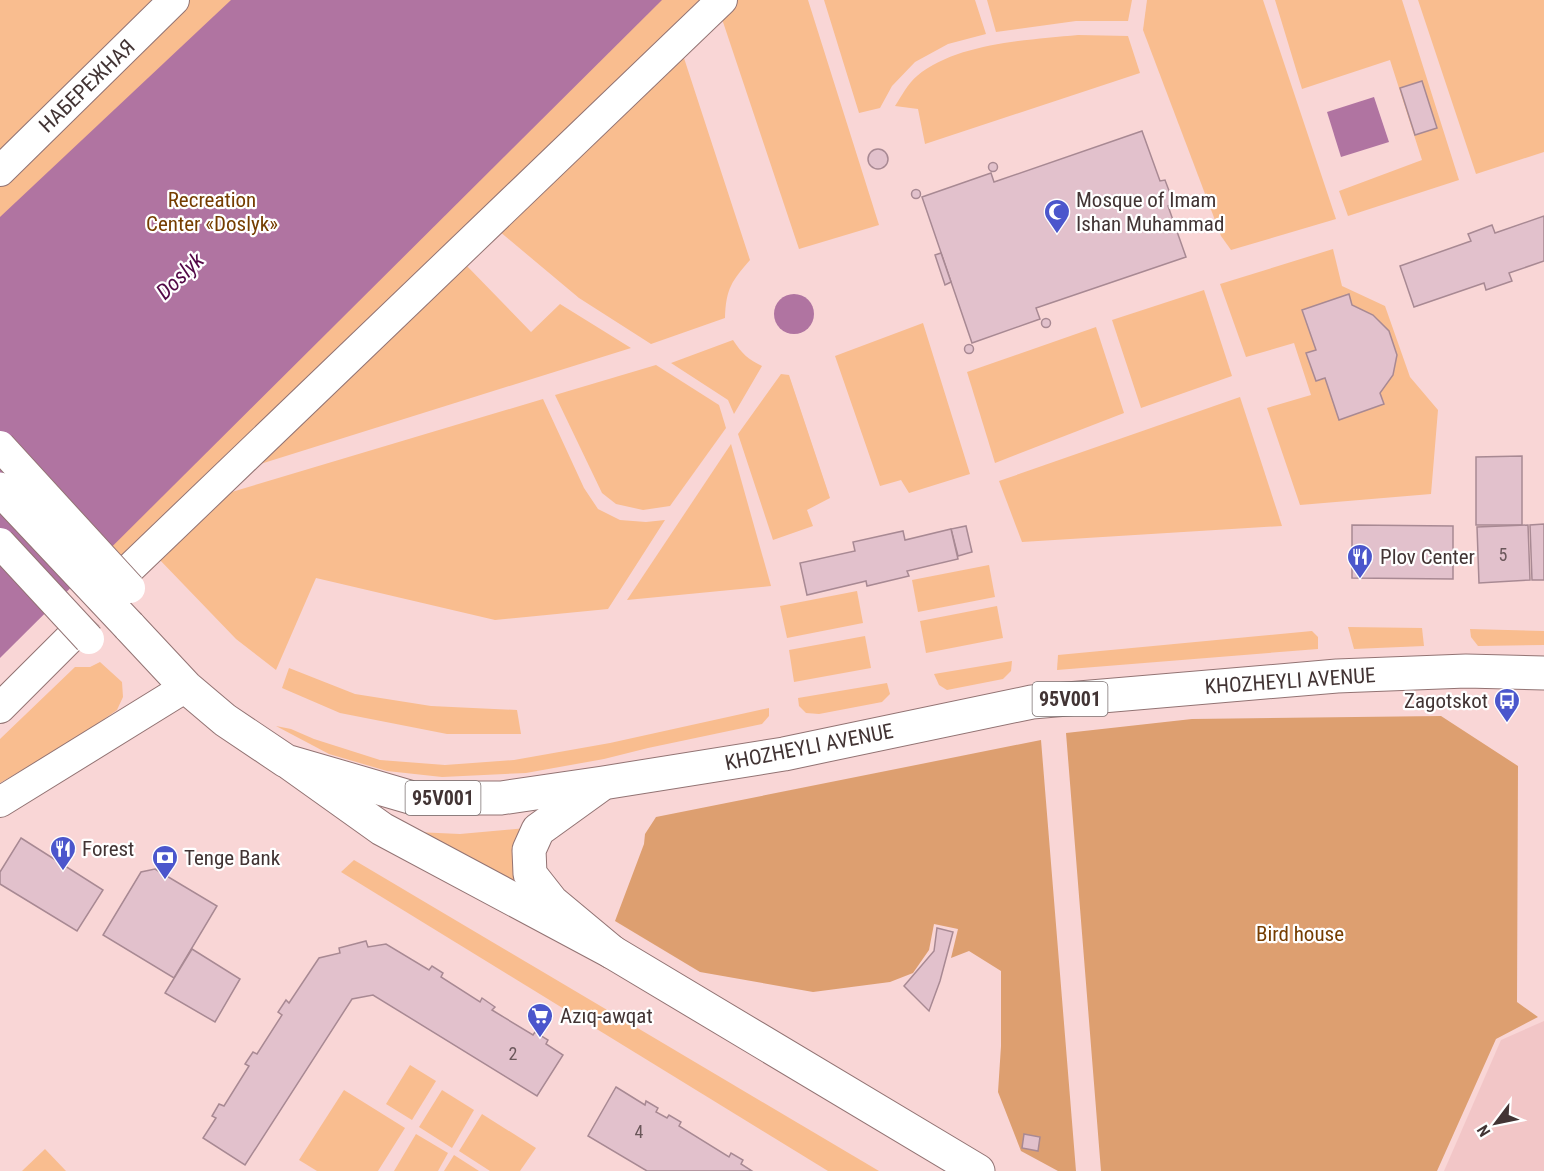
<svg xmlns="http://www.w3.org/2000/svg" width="1544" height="1171" viewBox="0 0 1544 1171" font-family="'Roboto Condensed',sans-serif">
  <rect width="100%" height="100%" fill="#f9d6d6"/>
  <!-- built -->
  <polygon fill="#f2c6c7" points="1544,1021 1544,1171 1444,1171 1501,1040"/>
  <!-- green -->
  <g fill="#f9bd8f">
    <path d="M0,0H808L879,225L799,249L722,19L683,55L750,260C732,281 726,288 725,318L651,344L579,298L499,231L465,264L531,332L560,304L631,348L254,466L225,494L543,399L584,488L598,509L620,520L646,522L665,520L608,609L495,620L316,578L276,670L236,639L158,558L136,579L0,432Z"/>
    <polygon points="824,0 975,0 986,34 948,44 915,62 892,86 880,108 859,113"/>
    <polygon points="987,0 1132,0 1128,21 1076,21 996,32"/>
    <polygon points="1147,0 1263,0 1336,219 1231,250 1221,236 1143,30"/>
    <polygon points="1275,0 1402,0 1459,180 1348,216 1339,191 1422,160 1390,60 1302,89"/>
    <polygon points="1418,0 1544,0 1544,152 1476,174"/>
    <path d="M1078,35L1128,36L1140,73L925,144L918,109L895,106C901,97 908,83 917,76C957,43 1027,40 1078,35Z"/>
    <polygon points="1333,249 1342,286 1385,306 1410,377 1438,410 1431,494 1300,505 1267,408 1311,395 1294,343 1246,357 1220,284"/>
    <polygon points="1204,290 1232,376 1141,408 1112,320"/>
    <polygon points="923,323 970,474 909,493 901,480 880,486 835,356"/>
    <polygon points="1096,327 1124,413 995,463 967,372"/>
    <path d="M733,340C742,354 748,359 762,366L734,414L728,400L671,363Z"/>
    <polygon points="656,365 719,405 726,428 670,506 643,510 616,504 602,493 555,395"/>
    <polygon points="781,374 789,375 830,498 807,510 813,526 773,540 738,434"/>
    <polygon points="1240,397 1282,526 1022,542 999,481"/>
    <polygon points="731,444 771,586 627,600"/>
    <polygon points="989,565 995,597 918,612 912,580"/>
    <polygon points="857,591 863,623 787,638 780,606"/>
    <polygon points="997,606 1003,638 926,653 920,621"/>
    <polygon points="1348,627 1422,628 1424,646 1354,649"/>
    <polygon points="1470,629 1544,631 1544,645 1478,646 1471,637"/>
    <polygon points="1312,631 1318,637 1318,649 1057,670 1058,655"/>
    <polygon points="865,636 871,668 794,682 789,650"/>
    <polygon points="1012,661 1011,671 1003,679 947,690 939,685 934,674"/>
    <polygon points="100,662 122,682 123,697 117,710 76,739 0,783 0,739 75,667 90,667"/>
    <polygon points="289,668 355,694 431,706 517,710 521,734 447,734 340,713 282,688"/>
    <polygon points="887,683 890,694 882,702 819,714 806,713 799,706 798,698"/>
    <polygon points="769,708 769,716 762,724 648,748 604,759 526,773 442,777 387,771 329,754 276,726 291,729 314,739 380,760 445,765 514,760 610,743"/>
    <polygon points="526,828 530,896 416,832 460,834"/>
    <polygon points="354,860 879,1171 828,1171 341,872"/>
    <polygon points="410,1065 436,1081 412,1120 386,1104"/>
    <polygon points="344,1090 405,1128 378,1171 317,1171 299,1160"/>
    <polygon points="442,1090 474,1110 452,1148 419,1127"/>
    <polygon points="482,1114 536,1148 520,1171 490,1171 459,1151"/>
    <polygon points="416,1134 448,1153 438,1171 394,1171"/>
    <polygon points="45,1149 66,1171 22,1171"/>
    <polygon points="454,1155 479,1171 444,1171"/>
  </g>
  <!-- forest -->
  <g fill="#dd9f70">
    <polygon points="1441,716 1518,766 1517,1002 1538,1017 1496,1039 1437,1171 1101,1171 1066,733 1192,719"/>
    <polygon points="1041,740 1076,1171 1058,1171 1021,1151 998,1092 1001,1046 1001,971 969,951 951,958 958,929 934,924 929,950 913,973 890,982 813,992 700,972 615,921 644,844 645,834 656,817"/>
  </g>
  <!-- water -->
  <g fill="#b074a1">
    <polygon points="231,0 662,0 0,658 0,217"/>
    <polygon points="1374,97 1389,142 1341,157 1327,112"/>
    <circle cx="794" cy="314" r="20"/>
  </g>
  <!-- building -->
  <g fill="#e2c1cc" stroke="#a88993" stroke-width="1.5">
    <polygon points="1422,81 1437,128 1415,135 1400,88"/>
    <polygon points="1142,131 1160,181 1165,180 1174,204 1168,206 1186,257 1036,308 1040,319 972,343 922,197 991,173 994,182"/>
    <circle cx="878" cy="159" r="10"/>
    <circle cx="993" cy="167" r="4.5"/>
    <circle cx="916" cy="194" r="4.5"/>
    <polygon points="1544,216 1544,261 1509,273 1512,281 1486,290 1484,283 1414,307 1400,266 1471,241 1468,234 1492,225 1495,233"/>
    <polygon points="941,253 951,282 945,285 935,255"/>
    <polygon points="1349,294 1352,305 1373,315 1389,331 1397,355 1393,375 1380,393 1384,404 1339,420 1325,378 1316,381 1306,353 1316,350 1302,310"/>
    <circle cx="1046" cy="323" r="4.5"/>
    <circle cx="969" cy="349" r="4.5"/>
    <polygon points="1522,456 1522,525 1476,525 1476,457"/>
    <polygon points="1544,524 1544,580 1532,580 1530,525"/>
    <polygon points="1352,525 1453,526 1453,579 1352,578"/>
    <polygon points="1528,525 1530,580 1479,583 1477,527"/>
    <polygon points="966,526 972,552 958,556 951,529"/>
    <polygon points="951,529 958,559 907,571 909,576 867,586 866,581 862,582 807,595 800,563 855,551 853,542 903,531 905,540"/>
    <polygon points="21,838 103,890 77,931 0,884 0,872"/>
    <polygon points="155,869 217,906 174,978 103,935 141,872"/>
    <polygon points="937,928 953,932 940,981 929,1011 904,986 934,951"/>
    <polygon points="366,941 368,947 386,944 429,970 432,966 443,973 441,977 480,1002 482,998 495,1007 492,1010 533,1035 535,1032 548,1040 546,1044 563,1055 537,1096 373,995 352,999 245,1165 203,1138 216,1118 212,1116 219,1104 224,1106 249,1066 245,1064 253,1052 257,1054 282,1015 278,1012 286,1000 289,1003 319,958 340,953 339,948"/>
    <polygon points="192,949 240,979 215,1022 165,993"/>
    <polygon points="616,1087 645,1105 646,1101 658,1108 656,1112 667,1118 669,1115 681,1122 679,1126 729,1157 731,1153 743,1160 741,1164 752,1171 647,1171 588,1136"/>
    <polygon points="1024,1134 1040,1137 1038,1151 1022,1148"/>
  </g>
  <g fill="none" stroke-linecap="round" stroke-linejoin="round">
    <!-- street-tunnel -->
    <polyline stroke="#d4b6b6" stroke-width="30" stroke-dasharray="30 15" stroke-linecap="butt" points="69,639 119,579"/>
    <defs>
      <g id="street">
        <polyline points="0,171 174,0"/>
        <polyline points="123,575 722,0"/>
        <polyline points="0,708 69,639"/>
        <polyline points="0,802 186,687"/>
      </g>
      <polyline id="secondary" points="291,764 382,829 612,952 978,1171"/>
      <g id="primary">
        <polyline points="129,626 186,687 225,720 286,761 413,798 501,798 603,783 784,754 1032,702 1337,676 1466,671 1544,673"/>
        <polyline points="599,786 538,830 529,850 530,874 552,902 612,952"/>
      </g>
    </defs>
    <!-- street casing -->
    <use href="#street" stroke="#927373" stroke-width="32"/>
    <!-- secondary casing -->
    <use href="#secondary" stroke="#927373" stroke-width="35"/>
    <!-- primary casing -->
    <use href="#primary" stroke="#927373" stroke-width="35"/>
    <!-- street -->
    <use href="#street" stroke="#fff" stroke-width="30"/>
    <!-- secondary -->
    <use href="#secondary" stroke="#fff" stroke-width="33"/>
    <!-- primary -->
    <use href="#primary" stroke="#fff" stroke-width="33"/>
    <defs>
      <g id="street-bridge">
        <polyline points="0,446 130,588"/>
        <polyline points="0,543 89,639"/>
      </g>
      <polyline id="primary-bridge" points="0,489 129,626"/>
    </defs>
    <!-- street-bridge casing -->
    <use href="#street-bridge" stroke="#927373" stroke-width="32" stroke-linecap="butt"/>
    <!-- primary-bridge casing -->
    <use href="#primary-bridge" stroke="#927373" stroke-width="35" stroke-linecap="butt"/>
    <!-- street-bridge -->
    <use href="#street-bridge" stroke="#fff" stroke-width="30"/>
    <!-- primary-bridge -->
    <use href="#primary-bridge" stroke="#fff" stroke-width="33"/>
  </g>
  <!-- icons -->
  <defs>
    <symbol id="mosque-pin" viewBox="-11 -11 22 30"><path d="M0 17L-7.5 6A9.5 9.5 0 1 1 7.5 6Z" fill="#4b56cc" stroke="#fff"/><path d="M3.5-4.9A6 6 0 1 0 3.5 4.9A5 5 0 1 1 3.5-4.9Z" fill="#fff"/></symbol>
    <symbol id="restaurant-pin" viewBox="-11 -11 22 30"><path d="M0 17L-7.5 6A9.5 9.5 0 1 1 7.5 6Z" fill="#4b56cc" stroke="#fff"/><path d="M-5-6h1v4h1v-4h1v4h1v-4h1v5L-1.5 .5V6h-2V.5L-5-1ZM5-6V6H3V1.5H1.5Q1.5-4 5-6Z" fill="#fff"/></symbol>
    <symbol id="bus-pin" viewBox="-11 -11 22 30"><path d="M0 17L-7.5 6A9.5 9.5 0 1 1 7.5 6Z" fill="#4b56cc" stroke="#fff"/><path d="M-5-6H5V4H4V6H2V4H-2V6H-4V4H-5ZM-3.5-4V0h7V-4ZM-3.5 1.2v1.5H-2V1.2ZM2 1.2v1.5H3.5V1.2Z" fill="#fff"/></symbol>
    <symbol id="bank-pin" viewBox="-11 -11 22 30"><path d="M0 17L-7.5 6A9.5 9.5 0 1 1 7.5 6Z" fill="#4b56cc" stroke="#fff"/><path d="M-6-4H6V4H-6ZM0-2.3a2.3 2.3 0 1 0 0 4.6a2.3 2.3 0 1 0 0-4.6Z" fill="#fff"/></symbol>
    <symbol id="supermarket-pin" viewBox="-11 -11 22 30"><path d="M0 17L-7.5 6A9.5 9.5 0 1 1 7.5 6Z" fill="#4b56cc" stroke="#fff"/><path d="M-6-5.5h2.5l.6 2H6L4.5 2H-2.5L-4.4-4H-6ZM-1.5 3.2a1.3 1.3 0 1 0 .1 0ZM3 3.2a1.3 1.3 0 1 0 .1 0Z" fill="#fff"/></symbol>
  </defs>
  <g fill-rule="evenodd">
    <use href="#mosque-pin" x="1042" y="197" width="30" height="40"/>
    <use href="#restaurant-pin" x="1345" y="542" width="30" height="40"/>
    <use href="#bus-pin" x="1492" y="686" width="30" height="40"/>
    <use href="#restaurant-pin" x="48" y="834" width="30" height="40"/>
    <use href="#bank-pin" x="150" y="843" width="30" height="40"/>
    <use href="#supermarket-pin" x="525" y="1001" width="30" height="40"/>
  </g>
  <g text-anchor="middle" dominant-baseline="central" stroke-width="4.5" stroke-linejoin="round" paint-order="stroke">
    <!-- number labels -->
    <g font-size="18" fill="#6a575a">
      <text x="1503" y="554">5</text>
      <text x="513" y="1053">2</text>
      <text x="639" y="1131">4</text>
    </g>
    <!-- shield labels -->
    <g fill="#fff" stroke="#7b7171" stroke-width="1.5">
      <rect x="1032.5" y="682" width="75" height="34" rx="4.5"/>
      <rect x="405.5" y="781" width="75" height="34" rx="4.5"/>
    </g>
    <g font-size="20" font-weight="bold" fill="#423434">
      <text x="1070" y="699">95V001</text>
      <text x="443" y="798">95V001</text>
    </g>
    <!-- street labels -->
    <g font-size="21" fill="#423434" stroke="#fff">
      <text transform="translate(87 86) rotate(-44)">НАБЕРЕЖНАЯ</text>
      <text transform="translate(1290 681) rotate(-4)">KHOZHEYLI AVENUE</text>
      <text transform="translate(809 747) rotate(-11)">KHOZHEYLI AVENUE</text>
    </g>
    <!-- park labels -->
    <g font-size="21" fill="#753d00" stroke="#fff">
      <text x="212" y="200">Recreation<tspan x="212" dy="24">Center «Doslyk»</tspan></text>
      <text x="1300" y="934">Bird house</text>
    </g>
    <!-- poi labels -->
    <g font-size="21" fill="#423434" stroke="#fff" text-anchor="start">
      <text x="1076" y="200">Mosque of Imam<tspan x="1076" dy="24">Ishan Muhammad</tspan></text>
      <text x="1380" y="557">Plov Center</text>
      <text x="1488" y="701" text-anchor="end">Zagotskot</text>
      <text x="82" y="849">Forest</text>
      <text x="184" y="858">Tenge Bank</text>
      <text x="560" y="1016">Azıq-awqat</text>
    </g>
    <!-- water labels -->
    <g font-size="22" font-style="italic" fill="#530847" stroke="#fff">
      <text transform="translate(180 276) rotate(-44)">Doslyk</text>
    </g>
  </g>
  <!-- north arrow -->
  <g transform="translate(1496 1123) rotate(238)" stroke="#ffffff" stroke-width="4.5" paint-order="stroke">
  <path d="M0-4.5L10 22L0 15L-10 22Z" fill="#423434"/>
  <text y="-9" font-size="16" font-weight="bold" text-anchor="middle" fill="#423434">N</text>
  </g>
</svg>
